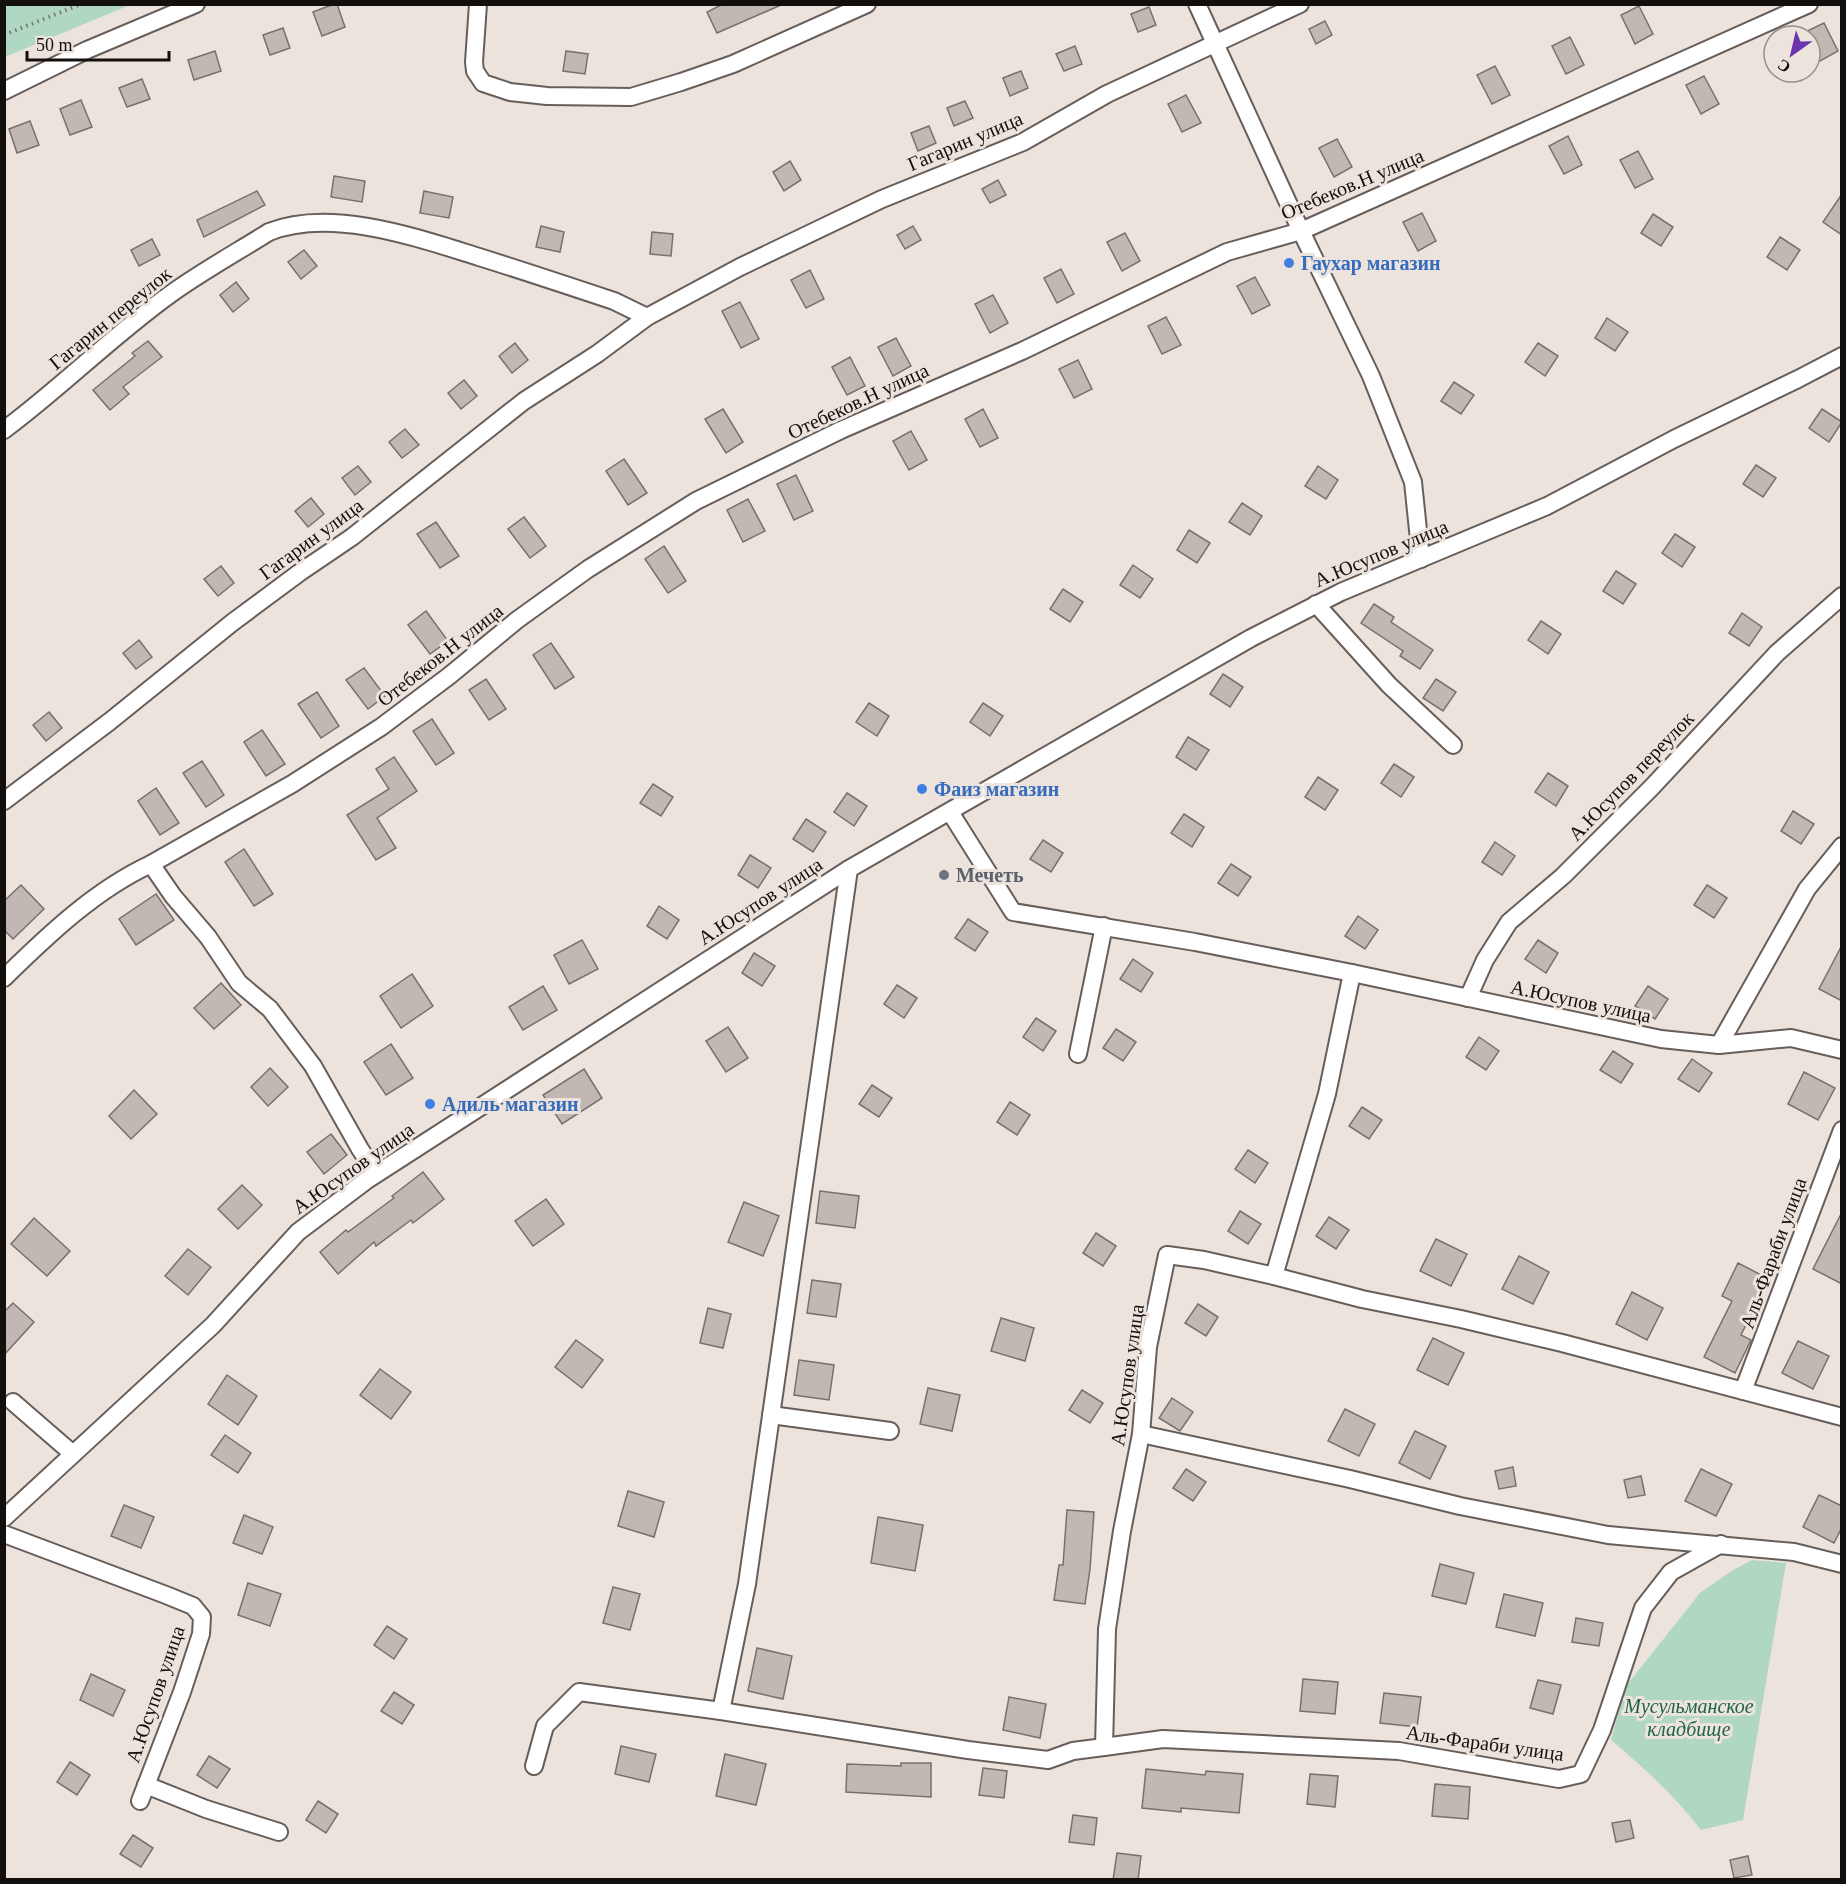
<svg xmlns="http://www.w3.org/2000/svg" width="1846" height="1884" viewBox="0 0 1846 1884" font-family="Georgia,serif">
  <rect width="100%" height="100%" fill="#ede3dd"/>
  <!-- green -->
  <g fill="#afd7c2">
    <polygon points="5,4 130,4 130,5 5,57"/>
    <path d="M1752,1560L1786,1563L1743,1820L1701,1830C1675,1796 1644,1768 1611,1740L1626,1686L1700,1593L1733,1570Z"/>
  </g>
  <!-- building -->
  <g fill="#c2b8b3" stroke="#78706b" stroke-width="1.5">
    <polygon points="334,4 337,4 345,27 322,36 313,12"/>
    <polygon points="723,4 781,4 781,5 717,33 707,12"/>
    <polygon points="1639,6 1653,34 1635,44 1621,15"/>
    <polygon points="1149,7 1156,25 1138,32 1131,14"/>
    <polygon points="1325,21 1332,35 1316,44 1309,29"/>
    <polygon points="1824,23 1838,51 1820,61 1810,41 1810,36 1807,36 1805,32"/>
    <polygon points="283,28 290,48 270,55 263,35"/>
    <polygon points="1570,37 1584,65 1566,74 1552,46"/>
    <polygon points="1075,46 1082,64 1064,71 1056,54"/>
    <polygon points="215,51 221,71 194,80 188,60"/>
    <polygon points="566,51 588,54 585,74 563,71"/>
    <polygon points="1495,66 1510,95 1492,104 1477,75"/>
    <polygon points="1021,71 1028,88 1010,96 1003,78"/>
    <polygon points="1704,76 1719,104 1701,114 1686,85"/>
    <polygon points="142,79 150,99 127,107 119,88"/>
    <polygon points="1186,95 1201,123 1182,132 1168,104"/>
    <polygon points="81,100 92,127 70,135 60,109"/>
    <polygon points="965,101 973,118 954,126 947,108"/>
    <polygon points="30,121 39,145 17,153 9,129"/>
    <polygon points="929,126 936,143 918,151 911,133"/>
    <polygon points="1568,136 1582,165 1564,174 1549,146"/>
    <polygon points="1337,139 1352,167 1334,177 1319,148"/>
    <polygon points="1638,151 1653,179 1635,188 1620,160"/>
    <polygon points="790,161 801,180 784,191 773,172"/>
    <polygon points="334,176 365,181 362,202 331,197"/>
    <polygon points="998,180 1006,195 990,203 982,189"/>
    <polygon points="257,191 265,205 204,237 197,220"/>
    <polygon points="424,191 453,197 449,218 420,213"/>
    <polygon points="1842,194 1842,235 1823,222"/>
    <polygon points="1422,213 1436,241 1418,251 1403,222"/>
    <polygon points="1653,214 1673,227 1661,246 1641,233"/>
    <polygon points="541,226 564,232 560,252 536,247"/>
    <polygon points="913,226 921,240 905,249 897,235"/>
    <polygon points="652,232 673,234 671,256 650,254"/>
    <polygon points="1125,233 1140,261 1122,271 1107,242"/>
    <polygon points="1780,237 1800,250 1787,270 1767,257"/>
    <polygon points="152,239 160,255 139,266 131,250"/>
    <polygon points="304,250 317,266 301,279 288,262"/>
    <polygon points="1061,269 1074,294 1057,303 1044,278"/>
    <polygon points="810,270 824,299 806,308 791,280"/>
    <polygon points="1255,277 1270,305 1252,314 1237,286"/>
    <polygon points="236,282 249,299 233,312 220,295"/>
    <polygon points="993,295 1008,323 990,333 975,304"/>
    <polygon points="740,302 759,339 741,348 722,311"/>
    <polygon points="1166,317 1181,345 1162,354 1148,326"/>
    <polygon points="1607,318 1628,332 1615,351 1595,338"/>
    <polygon points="896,338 911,366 893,376 878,347"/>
    <polygon points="148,341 162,357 123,387 129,394 110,410 93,390 135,356 132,353"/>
    <polygon points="515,343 528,360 512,373 499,356"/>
    <polygon points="1538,343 1558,356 1545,376 1525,362"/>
    <polygon points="850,357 865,386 847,395 832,367"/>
    <polygon points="1078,360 1092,389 1074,398 1059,369"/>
    <polygon points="464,380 477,396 461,409 448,393"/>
    <polygon points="1454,382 1474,395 1461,414 1441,401"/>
    <polygon points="723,409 743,442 726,453 705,419"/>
    <polygon points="983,409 998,438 980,447 965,419"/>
    <polygon points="1822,409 1842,422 1829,442 1809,428"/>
    <polygon points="405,429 419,445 402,458 389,442"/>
    <polygon points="911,431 927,460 909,470 893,441"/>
    <polygon points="624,459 647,493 628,505 606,471"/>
    <polygon points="1756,465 1776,478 1763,497 1743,484"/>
    <polygon points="358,466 371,482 355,495 342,478"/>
    <polygon points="1318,466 1338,480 1326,499 1305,486"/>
    <polygon points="796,475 813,511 794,520 777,484"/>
    <polygon points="311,498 324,514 308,527 295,511"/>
    <polygon points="748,499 765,531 743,542 727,510"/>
    <polygon points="1242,503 1262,516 1250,535 1229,522"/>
    <polygon points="524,517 546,546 530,558 508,529"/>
    <polygon points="436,522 459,556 440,568 417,534"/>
    <polygon points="1189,530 1210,543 1197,563 1177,550"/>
    <polygon points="1675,534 1695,547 1682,567 1662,553"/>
    <polygon points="664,546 686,581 668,593 645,559"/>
    <polygon points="1133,565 1153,579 1140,598 1120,585"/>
    <polygon points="221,566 234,583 218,596 204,579"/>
    <polygon points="1616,571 1636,584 1623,604 1603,591"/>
    <polygon points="1063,589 1083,602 1070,622 1050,609"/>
    <polygon points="1374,604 1394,617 1391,622 1433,650 1420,669 1400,656 1403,651 1361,623"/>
    <polygon points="426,611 448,641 430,654 408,625"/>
    <polygon points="1742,613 1762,627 1749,646 1729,633"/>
    <polygon points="1541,621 1561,634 1548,654 1528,640"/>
    <polygon points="139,640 152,657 136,669 123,653"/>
    <polygon points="551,643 574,677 555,689 533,655"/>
    <polygon points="364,668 385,696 368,709 346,680"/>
    <polygon points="1223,674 1243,687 1230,707 1210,694"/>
    <polygon points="486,679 506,709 489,720 469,690"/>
    <polygon points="1436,679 1456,692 1443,711 1423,698"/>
    <polygon points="317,692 339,726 321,738 298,704"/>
    <polygon points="869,703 889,716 877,736 856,722"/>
    <polygon points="983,703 1003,716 990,736 970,722"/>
    <polygon points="49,712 62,728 46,741 33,725"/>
    <polygon points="432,719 454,753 436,765 413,731"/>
    <polygon points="262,730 285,764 266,776 244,742"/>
    <polygon points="1188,737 1209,750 1196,770 1176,757"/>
    <polygon points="394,757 417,791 377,818 396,848 376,860 347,815 389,789 376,769"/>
    <polygon points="202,761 224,795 206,807 183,773"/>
    <polygon points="1394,764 1414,777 1401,797 1381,783"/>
    <polygon points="1548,773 1568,786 1556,806 1535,792"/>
    <polygon points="1318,777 1338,790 1325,810 1305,797"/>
    <polygon points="653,784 673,797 661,816 640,803"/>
    <polygon points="156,788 179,823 160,835 138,801"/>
    <polygon points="847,793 867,806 854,826 834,812"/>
    <polygon points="1793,811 1814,824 1801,844 1781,831"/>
    <polygon points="1184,814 1204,827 1192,847 1171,833"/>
    <polygon points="806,819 826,832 813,852 793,839"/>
    <polygon points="1043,840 1063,853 1051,872 1030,859"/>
    <polygon points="1495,842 1515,856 1502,875 1482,862"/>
    <polygon points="244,849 273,894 254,906 225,862"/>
    <polygon points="750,855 771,868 758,888 738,875"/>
    <polygon points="1231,864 1251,877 1238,896 1218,883"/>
    <polygon points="21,885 44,909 13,939 4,930 4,901"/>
    <polygon points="1707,885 1727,898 1714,918 1694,905"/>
    <polygon points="156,894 174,920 136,945 119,919"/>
    <polygon points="659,906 679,920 667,939 647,926"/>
    <polygon points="1358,916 1378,930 1365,949 1345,936"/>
    <polygon points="968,919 988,932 975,951 955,938"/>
    <polygon points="582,940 598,969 569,984 554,955"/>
    <polygon points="1538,940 1558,953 1546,973 1525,959"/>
    <polygon points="1842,945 1842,1001 1819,989"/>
    <polygon points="754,953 775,966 762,986 742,973"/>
    <polygon points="1133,959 1153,973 1141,992 1120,979"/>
    <polygon points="412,974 433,1006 401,1028 380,996"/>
    <polygon points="221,983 241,1005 214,1029 194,1008"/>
    <polygon points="897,985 917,998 904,1018 884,1004"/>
    <polygon points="543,986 557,1010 523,1030 509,1007"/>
    <polygon points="1648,986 1668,999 1655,1019 1635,1006"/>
    <polygon points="1036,1018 1056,1031 1043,1051 1023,1037"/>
    <polygon points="728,1027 748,1058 726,1072 706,1041"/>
    <polygon points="1116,1029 1136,1042 1123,1061 1103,1048"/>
    <polygon points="1479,1037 1499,1051 1486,1070 1466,1057"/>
    <polygon points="391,1044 413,1078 386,1095 364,1062"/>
    <polygon points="1613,1051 1633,1064 1621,1083 1600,1070"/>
    <polygon points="1692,1059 1712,1073 1699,1092 1678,1079"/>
    <polygon points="270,1068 288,1087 268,1106 251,1087"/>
    <polygon points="584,1069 602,1098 562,1124 543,1095"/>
    <polygon points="1804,1072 1835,1088 1818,1120 1788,1104"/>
    <polygon points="872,1085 892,1098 879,1117 859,1104"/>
    <polygon points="134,1090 157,1114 131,1139 109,1116"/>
    <polygon points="1010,1102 1030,1115 1017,1135 997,1122"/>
    <polygon points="1362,1107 1382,1120 1369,1139 1349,1126"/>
    <polygon points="331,1134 347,1155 324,1174 307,1152"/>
    <polygon points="1248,1150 1268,1163 1255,1183 1235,1169"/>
    <polygon points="423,1172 444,1199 413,1223 411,1220 376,1246 374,1242 338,1274 320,1252 346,1230 348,1232 394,1198 392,1196"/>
    <polygon points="242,1185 262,1205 238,1229 218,1209"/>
    <polygon points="820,1191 859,1196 855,1228 816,1223"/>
    <polygon points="546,1199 564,1224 533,1246 515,1221"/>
    <polygon points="744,1202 779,1216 763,1256 728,1242"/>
    <polygon points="1240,1211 1261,1224 1248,1244 1228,1231"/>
    <polygon points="1842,1212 1842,1284 1813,1269"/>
    <polygon points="1329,1217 1349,1230 1336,1249 1316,1236"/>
    <polygon points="34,1218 70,1251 47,1276 11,1244"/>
    <polygon points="1096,1233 1116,1246 1103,1266 1083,1253"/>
    <polygon points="1436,1239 1467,1254 1451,1286 1420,1271"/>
    <polygon points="188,1249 211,1267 188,1295 165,1276"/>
    <polygon points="1519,1256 1549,1272 1533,1304 1502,1289"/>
    <polygon points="1738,1263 1769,1279 1741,1335 1751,1340 1735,1373 1704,1357 1732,1301 1722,1296"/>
    <polygon points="812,1280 841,1284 836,1317 807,1313"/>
    <polygon points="1632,1292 1663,1308 1647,1340 1616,1324"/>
    <polygon points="13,1303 34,1322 4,1355 4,1312"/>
    <polygon points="1198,1304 1218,1317 1206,1336 1185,1323"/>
    <polygon points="708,1308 731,1314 723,1348 700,1343"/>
    <polygon points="1001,1318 1034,1328 1025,1361 991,1351"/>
    <polygon points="1433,1338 1464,1353 1448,1385 1417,1370"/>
    <polygon points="576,1340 603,1360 582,1388 555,1367"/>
    <polygon points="1798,1341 1829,1356 1813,1389 1782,1373"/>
    <polygon points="799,1360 834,1365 829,1400 794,1395"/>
    <polygon points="380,1369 411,1392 391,1419 360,1395"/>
    <polygon points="227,1375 257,1396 238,1425 208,1404"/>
    <polygon points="928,1388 960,1395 952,1431 920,1424"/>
    <polygon points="1082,1390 1103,1403 1090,1423 1069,1410"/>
    <polygon points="1172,1398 1193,1412 1180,1431 1159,1418"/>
    <polygon points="1345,1409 1375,1424 1359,1456 1328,1441"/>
    <polygon points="1415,1431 1446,1446 1430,1479 1399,1463"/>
    <polygon points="225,1435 251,1453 238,1473 211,1455"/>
    <polygon points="1513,1467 1516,1486 1499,1489 1495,1471"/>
    <polygon points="1186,1469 1206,1482 1193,1501 1173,1488"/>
    <polygon points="1701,1469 1732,1484 1716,1516 1685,1501"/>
    <polygon points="1641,1476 1645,1495 1628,1498 1624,1480"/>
    <polygon points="628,1491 664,1502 654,1537 618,1526"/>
    <polygon points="1819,1495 1842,1506 1842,1527 1834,1543 1803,1527"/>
    <polygon points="124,1505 154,1517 141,1548 111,1536"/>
    <polygon points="1067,1510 1094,1512 1090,1569 1085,1604 1054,1600 1059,1565 1063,1565"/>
    <polygon points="244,1515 273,1527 262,1554 233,1543"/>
    <polygon points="878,1517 923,1525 915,1571 871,1563"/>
    <polygon points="1440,1564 1474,1573 1466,1604 1432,1596"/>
    <polygon points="248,1583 281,1594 270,1626 238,1615"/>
    <polygon points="613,1587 640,1594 630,1630 603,1623"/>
    <polygon points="1504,1594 1543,1603 1535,1636 1496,1627"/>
    <polygon points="1576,1618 1603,1623 1599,1646 1572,1642"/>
    <polygon points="387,1626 407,1639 394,1659 374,1645"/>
    <polygon points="757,1648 792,1656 783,1699 748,1691"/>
    <polygon points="91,1674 125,1690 113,1716 80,1700"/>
    <polygon points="1303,1679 1338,1682 1335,1714 1300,1711"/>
    <polygon points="1538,1680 1561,1685 1553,1714 1530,1708"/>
    <polygon points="394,1692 414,1705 402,1724 381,1711"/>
    <polygon points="1384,1693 1421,1697 1417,1727 1380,1723"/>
    <polygon points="1009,1697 1046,1704 1040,1738 1003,1730"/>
    <polygon points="621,1746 656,1754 649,1782 615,1774"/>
    <polygon points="725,1754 766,1764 756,1805 716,1796"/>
    <polygon points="209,1756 230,1769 217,1788 197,1775"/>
    <polygon points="70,1762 90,1775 77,1795 57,1782"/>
    <polygon points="901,1763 931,1763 931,1797 846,1792 847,1764 901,1766"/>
    <polygon points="983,1768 1007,1771 1004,1798 979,1795"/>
    <polygon points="1146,1769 1205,1775 1206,1771 1243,1774 1239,1813 1181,1808 1181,1812 1142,1808"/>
    <polygon points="1310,1774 1338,1776 1335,1807 1307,1804"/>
    <polygon points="1435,1784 1470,1787 1468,1819 1432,1816"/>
    <polygon points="318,1801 338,1814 326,1833 306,1820"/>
    <polygon points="1073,1815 1097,1818 1094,1845 1069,1842"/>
    <polygon points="1630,1820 1634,1838 1616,1842 1612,1823"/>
    <polygon points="133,1835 153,1848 141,1867 120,1854"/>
    <polygon points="1117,1853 1141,1856 1138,1880 1113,1880"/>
    <polygon points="1748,1856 1752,1875 1734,1878 1730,1860"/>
  </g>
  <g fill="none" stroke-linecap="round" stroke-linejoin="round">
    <defs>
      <g id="minor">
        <polyline points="478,4 474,62 475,71 483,83 510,92 547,96 631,97 681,82 733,64 867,4"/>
        <polyline points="1197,4 1301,231 1371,376 1413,482 1421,559"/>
        <polyline points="4,91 87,50 196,4"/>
        <path d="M4,430C62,387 113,335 172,293C203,271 237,252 269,232C331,207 418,238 479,257C524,271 569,286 614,301L647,317"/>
        <polyline points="1316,604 1389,685 1453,745"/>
        <polyline points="4,801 109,722 233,622 299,573 352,537 524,401 597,354 647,317 740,267 882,199 1023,142 1107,94 1300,4"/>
        <polyline points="151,864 173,896 208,937 239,983 270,1009 313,1066 360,1149 376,1173"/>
        <polyline points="1352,973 1661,1039 1719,1045 1791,1038 1842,1050"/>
        <path d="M4,978C48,935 95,890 151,864L292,784L381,727L449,676L517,620L588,569L696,501L841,430L1022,351L1227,252L1301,231L1809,4"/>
        <polyline points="1468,998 1485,960 1509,922 1563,876 1652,787 1777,653 1842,596"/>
        <polyline points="1719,1045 1807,889 1842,846"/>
        <polyline points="1078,1054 1104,926"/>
        <polyline points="1274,1276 1362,1299 1461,1319 1562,1343 1842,1417"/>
        <polyline points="1743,1391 1842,1130"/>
        <polyline points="13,1402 73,1454"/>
        <polyline points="771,1415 890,1431"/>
        <polyline points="1141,1434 1350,1479 1460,1506 1608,1535 1794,1552 1842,1564"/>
        <polyline points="4,1518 213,1325 298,1232 367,1180 849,869 1251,638 1341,592 1547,506 1674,439 1798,379 1842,356"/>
        <polyline points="4,1534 166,1595 193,1606 202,1617 201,1634 182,1692 140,1801"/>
        <polyline points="721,1711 968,1750 1048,1760 1073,1751 1104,1747 1107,1629 1122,1531 1141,1434 1148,1347 1167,1255 1204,1260 1274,1276 1327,1094 1352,973 1195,942 1013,912 950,812"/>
        <polyline points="1104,1747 1163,1739 1399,1751 1559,1779 1581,1774 1602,1730 1643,1608 1671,1572 1721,1544"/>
        <polyline points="534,1766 545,1726 579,1692 721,1711 747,1584 849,869"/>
        <polyline points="146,1785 206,1809 279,1832"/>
      </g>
    </defs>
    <!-- minor casing -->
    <use href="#minor" stroke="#675e5a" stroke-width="20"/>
    <!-- path -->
    <polyline stroke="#7c7672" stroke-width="4" stroke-dasharray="1.5 4.5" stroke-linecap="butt" points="4,35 81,4"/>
    <!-- minor -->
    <use href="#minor" stroke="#fff" stroke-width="16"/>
  </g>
  <!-- markers -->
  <g fill="#3f7fe0" stroke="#ede3dd" stroke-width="2">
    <circle cx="1289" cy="263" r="6"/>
    <circle cx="922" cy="789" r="6"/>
    <circle cx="430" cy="1104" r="6"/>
  </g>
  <circle fill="#6b7280" stroke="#ede3dd" stroke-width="2" cx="944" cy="875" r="6"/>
  <g text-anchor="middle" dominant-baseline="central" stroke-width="6" stroke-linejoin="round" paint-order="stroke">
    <!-- street labels -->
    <g font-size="20" fill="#120f0d" stroke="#ede3dd">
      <text transform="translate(965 141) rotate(-23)">Гагарин улица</text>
      <text transform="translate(1352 184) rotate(-23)">Отебеков.Н улица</text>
      <text transform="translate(110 318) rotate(-39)">Гагарин переулок</text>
      <text transform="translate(858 401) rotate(-25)">Отебеков.Н улица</text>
      <text transform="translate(311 539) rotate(-36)">Гагарин улица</text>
      <text transform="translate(1381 553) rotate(-23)">А.Юсупов улица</text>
      <text transform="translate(440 655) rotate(-38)">Отебеков.Н улица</text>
      <text transform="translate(1631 776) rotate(-46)">А.Юсупов переулок</text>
      <text transform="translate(760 901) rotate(-33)">А.Юсупов улица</text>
      <text transform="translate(1581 1001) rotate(12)">А.Юсупов улица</text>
      <text transform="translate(353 1168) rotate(-35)">А.Юсупов улица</text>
      <text transform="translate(1773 1253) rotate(-70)">Аль-Фараби улица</text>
      <text transform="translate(1127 1375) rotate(-82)">А.Юсупов улица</text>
      <text transform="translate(155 1694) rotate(-71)">А.Юсупов улица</text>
      <text transform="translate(1485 1743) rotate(8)">Аль-Фараби улица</text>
    </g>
    <!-- shop labels -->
    <g font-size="20" font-weight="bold" fill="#366cbe" stroke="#ede3dd" text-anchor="start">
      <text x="1301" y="263">Гаухар магазин</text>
      <text x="934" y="789">Фаиз магазин</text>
      <text x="442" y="1104">Адиль магазин</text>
    </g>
    <!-- worship labels -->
    <g font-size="20" font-weight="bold" fill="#5b616d" stroke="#ede3dd" text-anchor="start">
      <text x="956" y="875">Мечеть</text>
    </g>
    <!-- park labels -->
    <g font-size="20" font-style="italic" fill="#1c6446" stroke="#ede3dd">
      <text x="1689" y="1706">Мусульманское<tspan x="1689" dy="23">кладбище</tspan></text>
    </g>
  </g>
  <!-- border -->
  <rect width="1846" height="1884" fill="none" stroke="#120f0d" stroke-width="12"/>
  <!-- north arrow -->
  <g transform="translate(1792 54) rotate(214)"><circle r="28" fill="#ede3dd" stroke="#958e8a" stroke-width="1.5"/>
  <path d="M0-4.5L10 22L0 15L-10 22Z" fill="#6a35ac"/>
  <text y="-9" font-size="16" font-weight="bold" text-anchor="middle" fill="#120f0d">С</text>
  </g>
  <!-- scale -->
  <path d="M27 51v9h142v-9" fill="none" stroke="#120f0d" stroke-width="3"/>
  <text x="36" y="51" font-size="18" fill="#120f0d" stroke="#ede3dd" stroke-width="4.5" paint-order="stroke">50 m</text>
</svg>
